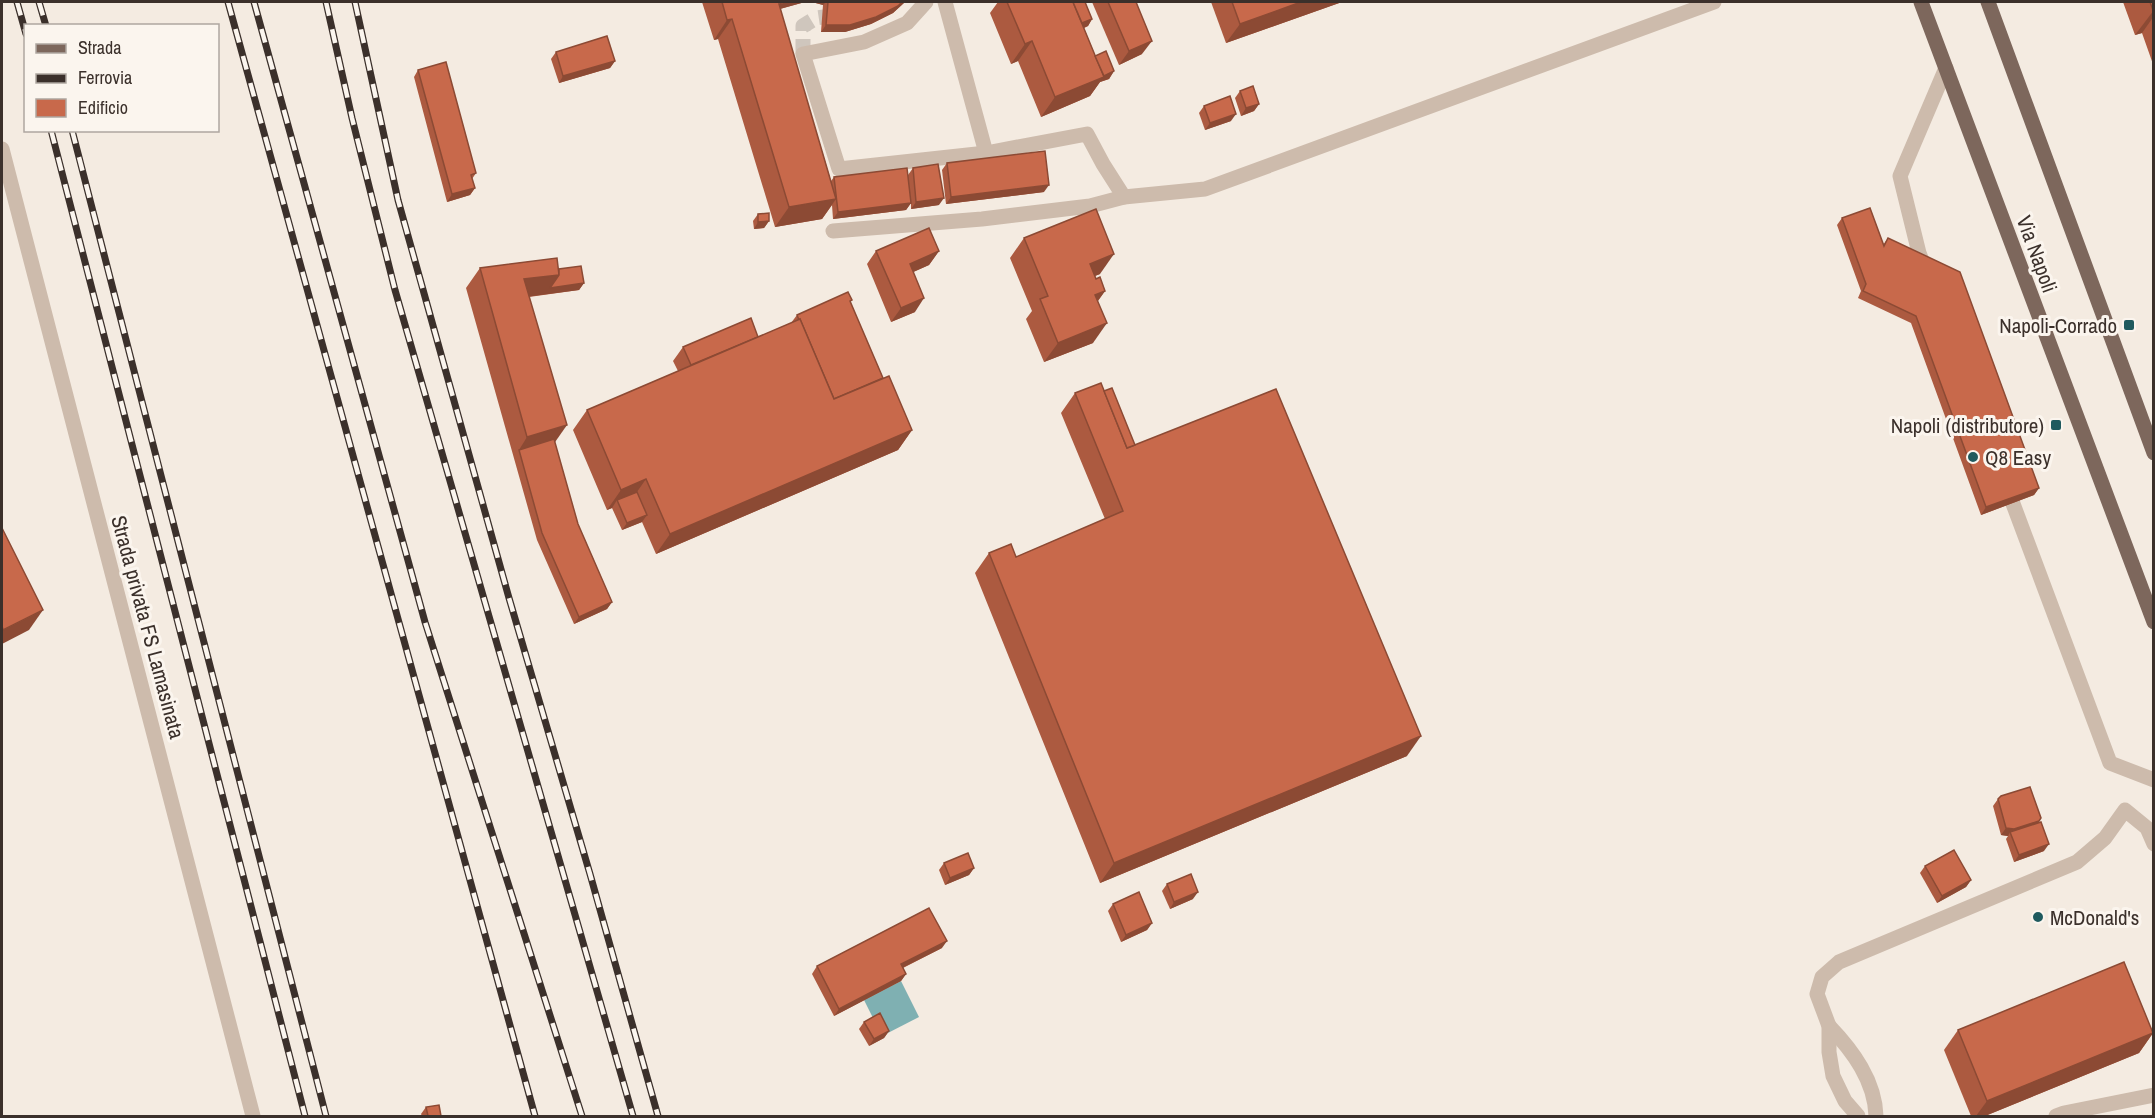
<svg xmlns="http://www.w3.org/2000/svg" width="2155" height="1118" viewBox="0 0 2155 1118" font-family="'Archivo Narrow',sans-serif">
  <rect width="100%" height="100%" fill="#f4ebe1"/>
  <!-- water -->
  <polygon fill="#7fb0b2" points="901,981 919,1017 882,1036 864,1000"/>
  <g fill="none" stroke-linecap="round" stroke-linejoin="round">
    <!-- minor-tunnel -->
    <polyline stroke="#cfc6bd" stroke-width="15" stroke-dasharray="15 8" stroke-linecap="butt" points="803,54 803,26 816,18 843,14"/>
    <!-- minor -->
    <g stroke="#cdbbac" stroke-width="15">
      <polyline points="926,2 907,23 864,42 803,54 839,169 986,153"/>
      <polyline points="945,2 986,153 1087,134 1103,164 1124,197"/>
      <polyline points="2,149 253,1116"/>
      <polyline points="833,231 982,219 1090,206 1124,197 1205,189 1714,2"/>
      <polyline points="1926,271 1919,253 1900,176 1946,68"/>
      <polyline points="2006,485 2110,763 2154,780"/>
      <path d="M1829,1026C1853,1051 1875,1081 1876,1116"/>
      <polyline points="1858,1116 1845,1101 1833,1076 1829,1052 1829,1026 1817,994 1822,977 1839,962 2077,862 2105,838 2125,810 2147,828 2154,844"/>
      <polyline points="2056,1116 2064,1113 2154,1095"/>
    </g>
    <!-- major -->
    <g stroke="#7d675c" stroke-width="15">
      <polyline points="1921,2 2154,622"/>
      <polyline points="1988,2 2154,453"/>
    </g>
    <defs>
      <g id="rail">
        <polyline points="17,2 26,34"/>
        <polyline points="39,2 46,26"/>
        <polyline points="228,2 535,1116"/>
        <polyline points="254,2 425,622 582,1116"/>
        <polyline points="326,2 352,118 395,290 633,1116"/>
        <polyline points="355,2 398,200 509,598 590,874 658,1116"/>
        <polyline points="51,130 305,1116"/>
        <polyline points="72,130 326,1116"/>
      </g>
    </defs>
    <!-- rail casing -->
    <use href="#rail" stroke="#3b302b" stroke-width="7"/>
    <!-- rail -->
    <use href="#rail" stroke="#fbf5ee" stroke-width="4.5" stroke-dasharray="14" stroke-linecap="butt"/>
  </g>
  <!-- wall -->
  <g fill="#ac5a40">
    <polygon points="702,2 805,2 780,9 831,181 834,177 908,175 913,168 939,205 911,209 911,203 906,210 833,219 832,205 822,219 775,227 718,39 714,40"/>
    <polygon points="812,2 905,2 893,13 871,24 845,32 821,32 823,5"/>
    <polygon points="998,2 1085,2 1092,19 1088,26 1084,28 1095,55 1114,71 1109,79 1100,82 1090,96 1041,117 1018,61 1011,64 990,13"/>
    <polygon points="1092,2 1136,2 1142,54 1119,65"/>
    <polygon points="1211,2 1342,2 1226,43"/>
    <polygon points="2123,2 2154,2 2154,67 2142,33 2135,35"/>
    <polygon points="556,52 615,61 610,68 559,83 551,59"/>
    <polygon points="418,70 476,173 472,179 475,188 470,195 447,202 414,77"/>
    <polygon points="1240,91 1259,104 1254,111 1241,116 1235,98"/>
    <polygon points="1204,106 1231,121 1205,130 1199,113"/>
    <polygon points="947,163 1044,192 946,204 942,170"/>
    <polygon points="758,214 769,221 764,228 754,229 753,221"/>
    <polygon points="1842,218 1883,245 1888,238 2039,488 2034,495 1981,515 1911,323 1858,298 1861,291 1837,225"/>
    <polygon points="1024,238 1100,274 1095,276 1105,291 1098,301 1093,343 1044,362 1026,319 1032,311 1010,258"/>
    <polygon points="876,251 939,251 929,265 913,272 915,312 891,322 867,264"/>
    <polygon points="480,268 559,269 584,283 579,290 529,297 555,443 578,524 612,602 607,609 574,624 537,540 466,288"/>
    <polygon points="850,302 883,378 912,430 898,450 656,554 642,522 622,530 612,508 607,510 573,430 587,410 678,371 673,361 683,347 758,337 791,323 797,315"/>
    <polygon points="1104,391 1135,445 1407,756 1100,883 975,573 989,553 1016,557 1105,519 1061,413 1075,393"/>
    <polygon points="1998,799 2041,818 2038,823 2044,851 2014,862 2006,839 2008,836 2001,835 1993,806"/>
    <polygon points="944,863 974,868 969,875 945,885 939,870"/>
    <polygon points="1925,866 1971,880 1966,887 1937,903 1920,873"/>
    <polygon points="1167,884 1193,899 1170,909 1162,891"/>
    <polygon points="1113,904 1152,923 1147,930 1121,942 1108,911"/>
    <polygon points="942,948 903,968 906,974 901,981 834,1016 812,974 817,966"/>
    <polygon points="864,1022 889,1031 884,1038 869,1046 859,1029"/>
    <polygon points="1958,1030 2153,1033 2139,1053 1985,1116 1971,1116 1944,1050"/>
    <polygon points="426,1107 441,1116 422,1116 421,1114"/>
  </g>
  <!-- shaded-wall -->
  <g fill="#8c4a34">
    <polygon points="787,2 805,2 776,10 769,7"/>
    <polygon points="812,2 826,2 823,5"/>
    <polygon points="902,2 905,2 893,13 871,24 845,32 821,32 826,25"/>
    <polygon points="1301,2 1342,2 1226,43 1240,24"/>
    <polygon points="2154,10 2154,16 2142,33 2135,35"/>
    <polygon points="732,19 718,39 714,40 727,20"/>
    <polygon points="1092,19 1088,26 1065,36 1069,29"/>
    <polygon points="1032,41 1018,61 1011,64 1025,44"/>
    <polygon points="1152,41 1142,54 1119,65 1129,51"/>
    <polygon points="615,61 610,68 559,83 563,76"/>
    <polygon points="1114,71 1109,79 1100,82 1090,96 1041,117 1055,97"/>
    <polygon points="1259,104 1254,111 1241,116 1246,108"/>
    <polygon points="1236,114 1231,121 1205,130 1210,123"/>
    <polygon points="1049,185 1044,192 946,204 951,197"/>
    <polygon points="475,188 470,195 447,202 452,194"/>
    <polygon points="944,198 939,205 911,209 916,202"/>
    <polygon points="836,199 822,219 775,227 789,207"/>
    <polygon points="911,203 906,210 833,219 838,212"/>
    <polygon points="769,221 764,228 754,229 758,222"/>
    <polygon points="939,251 929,265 900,278 910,264"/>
    <polygon points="1114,254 1100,274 1076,283 1090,264"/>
    <polygon points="559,275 584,283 579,290 510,299 524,279"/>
    <polygon points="1105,291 1091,310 1095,295"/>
    <polygon points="924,298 915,312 891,322 901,308"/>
    <polygon points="1107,323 1093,343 1044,362 1058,343"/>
    <polygon points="567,425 553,445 519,450 527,437"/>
    <polygon points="912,430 898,450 656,554 670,534"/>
    <polygon points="646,479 632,499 617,500 612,508 607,510 621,490"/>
    <polygon points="2039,488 2034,495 1981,515 1986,507"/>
    <polygon points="647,515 642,522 622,530 627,523"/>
    <polygon points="612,602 607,609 574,624 579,617"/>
    <polygon points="43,610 29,630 2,644 2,632 3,630"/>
    <polygon points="1421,736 1407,756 1100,883 1114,863"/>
    <polygon points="2039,821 2034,828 2010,832 2008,836 2001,835 2006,828"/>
    <polygon points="2049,844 2044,851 2014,862 2019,855"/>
    <polygon points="974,868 969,875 945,885 950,878"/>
    <polygon points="1971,880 1966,887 1937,903 1942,896"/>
    <polygon points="1198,892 1193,899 1170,909 1174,902"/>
    <polygon points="1152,923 1147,930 1121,942 1126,935"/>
    <polygon points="947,941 942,948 896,971 901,964"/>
    <polygon points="906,974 901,981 834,1016 839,1009"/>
    <polygon points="889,1031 884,1038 869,1046 874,1039"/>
    <polygon points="2153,1033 2139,1053 1985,1116 1976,1116 1987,1101"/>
  </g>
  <!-- building -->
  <g fill="#c8694b" stroke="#8c4a34" stroke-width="1.5">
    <polygon points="722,2 780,2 781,4 779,4 836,199 789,207 732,19 727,20"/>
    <polygon points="828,2 902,2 898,6 876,17 850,25 826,25"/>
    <polygon points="1007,2 1073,2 1104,77 1055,97 1032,41 1025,44"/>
    <polygon points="1073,2 1085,2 1092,19 1082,23"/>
    <polygon points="1108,2 1136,2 1152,41 1129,51"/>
    <polygon points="1232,2 1301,2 1240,24"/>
    <polygon points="2150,2 2154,2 2154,10 2153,10"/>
    <polygon points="607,36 615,61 563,76 556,52"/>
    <polygon points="1106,51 1114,71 1104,76 1095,56"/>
    <polygon points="446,62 476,173 471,175 475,188 452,194 418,70"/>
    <polygon points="1253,86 1259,104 1246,108 1240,91"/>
    <polygon points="1230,96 1236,114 1210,123 1204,106"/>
    <polygon points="1045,151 1049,185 951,197 947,163"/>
    <polygon points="938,164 944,198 916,202 913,168"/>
    <polygon points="907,168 911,203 838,212 834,177"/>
    <polygon points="1870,208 1884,246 1888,238 1960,272 2039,488 1986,507 1916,316 1863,291 1866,284 1842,218"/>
    <polygon points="1096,209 1114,254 1090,264 1096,279 1100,277 1105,291 1095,295 1107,323 1058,343 1040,299 1048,296 1024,238"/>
    <polygon points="769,213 769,221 758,222 758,214"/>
    <polygon points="929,228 939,251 910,264 924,298 901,308 876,251"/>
    <polygon points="557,258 559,275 524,279 567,425 527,437 480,268"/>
    <polygon points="581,266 584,283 550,288 559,275 559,269"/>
    <polygon points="848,292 852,300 850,301 883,378 834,399 800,319 799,320 797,315"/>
    <polygon points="751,318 758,337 691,365 683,347"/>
    <polygon points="800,319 834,399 889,376 912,430 670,534 646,479 621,490 587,410"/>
    <polygon points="1101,383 1127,448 1276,389 1421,736 1114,863 989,553 1011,544 1016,557 1123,511 1075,393"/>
    <polygon points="1112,388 1135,445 1127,448 1104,391"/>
    <polygon points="554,439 578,524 612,602 579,617 542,533 519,450"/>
    <polygon points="637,492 647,515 627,523 617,500"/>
    <polygon points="2,528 43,610 3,630 2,626"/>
    <polygon points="2030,787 2041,818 2039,821 2014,829 2006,828 1998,799 2001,796"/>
    <polygon points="2041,822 2049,844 2019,855 2010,832"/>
    <polygon points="1954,850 1971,880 1942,896 1925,866"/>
    <polygon points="968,853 974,868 950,878 944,863"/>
    <polygon points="1191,874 1198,892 1174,902 1167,884"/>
    <polygon points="1139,892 1152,923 1126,935 1113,904"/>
    <polygon points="929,908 947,941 901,964 906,974 839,1009 817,966"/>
    <polygon points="2124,962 2153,1033 1987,1101 1958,1030"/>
    <polygon points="880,1013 889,1031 874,1039 864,1022"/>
    <polygon points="439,1105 441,1116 428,1116 426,1107"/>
  </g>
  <!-- markers -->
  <g fill="#1f5a5e" stroke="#fbf5ee" stroke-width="2">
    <rect x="2123" y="319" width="12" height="12" rx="3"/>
    <rect x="2050" y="419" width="12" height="12" rx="3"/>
    <circle cx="1973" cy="457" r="6"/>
    <circle cx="2038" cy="917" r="6"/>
  </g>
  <g text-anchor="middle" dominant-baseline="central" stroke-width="6" stroke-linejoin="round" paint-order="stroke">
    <!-- street labels -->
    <g font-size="21" fill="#3b302b" stroke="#fbf5ee">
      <text transform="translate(2037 254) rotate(70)">Via Napoli</text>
      <text transform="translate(148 627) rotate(75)">Strada privata FS Lamasinata</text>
    </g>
    <!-- poi labels -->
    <g font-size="21" fill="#3b302b" stroke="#fbf5ee" text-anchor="end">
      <text x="2117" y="325">Napoli-Corrado</text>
      <text x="2044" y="425">Napoli (distributore)</text>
      <text x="1985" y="457" text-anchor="start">Q8 Easy</text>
      <text x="2050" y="917" text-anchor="start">McDonald's</text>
    </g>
  </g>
  <!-- border -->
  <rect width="2155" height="1118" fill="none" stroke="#3b302b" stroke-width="6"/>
  <!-- legend -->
  <rect x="24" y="24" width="195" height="108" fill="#fbf5ee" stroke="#aea6a0" stroke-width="1.5"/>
  <rect x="36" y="44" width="30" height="9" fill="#7d675c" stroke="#aea6a0" stroke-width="1.5"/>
  <text x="78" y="54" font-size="18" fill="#3b302b">Strada</text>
  <rect x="36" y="74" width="30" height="9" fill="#3b302b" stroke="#aea6a0" stroke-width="1.5"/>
  <text x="78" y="84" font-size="18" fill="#3b302b">Ferrovia</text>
  <rect x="36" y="99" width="30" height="18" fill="#c8694b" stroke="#aea6a0" stroke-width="1.5"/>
  <text x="78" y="114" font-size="18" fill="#3b302b">Edificio</text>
</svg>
